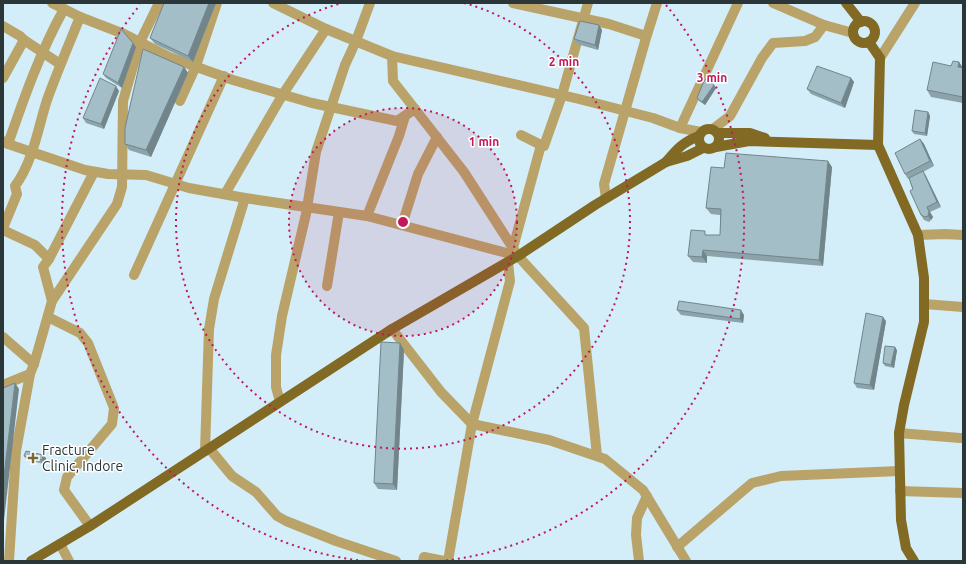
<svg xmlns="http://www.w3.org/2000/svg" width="966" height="564" viewBox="0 0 966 564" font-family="Ubuntu,sans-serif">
  <rect width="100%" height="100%" fill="#d3eef8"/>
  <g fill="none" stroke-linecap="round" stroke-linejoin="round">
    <!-- minor -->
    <g stroke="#b9a369" stroke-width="10">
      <polyline points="52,3 80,17 124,34 169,57 233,80 312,103 397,121 415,109"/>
      <polyline points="273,3 326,29 392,56 393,81 464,172 518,256 584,328 597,456"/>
      <polyline points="513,3 609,24 646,36"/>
      <polyline points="773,3 824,25 853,33"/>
      <polyline points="3,26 20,36 24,40 60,64"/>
      <polyline points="392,56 579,99 653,118 680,128 701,132"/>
      <polyline points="880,58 915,3"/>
      <polyline points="3,78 24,40"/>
      <polyline points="180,101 196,66 217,3"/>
      <polyline points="680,128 738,3"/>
      <polyline points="713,129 730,116 762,58 773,43 805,41 815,37 824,25"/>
      <polyline points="3,141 8,144 85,170 108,174 146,175 189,188 245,198 367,216 518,256"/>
      <path d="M8,144C24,98 40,52 64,9"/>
      <polyline points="544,146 562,95 588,3"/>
      <polyline points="225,194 283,94 326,29"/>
      <polyline points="606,198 604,184 646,38 657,3"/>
      <polyline points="367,216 399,136 405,116"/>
      <polyline points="402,225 418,174 437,137"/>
      <path d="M3,228L17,194L15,186C33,162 38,128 47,100C57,72 69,44 80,17"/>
      <polyline points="3,230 35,245 49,259"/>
      <polyline points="918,235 945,234 963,235"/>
      <polyline points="513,248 541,145 521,135"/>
      <polyline points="134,275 224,76"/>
      <polyline points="327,286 339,212"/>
      <polyline points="52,301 43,267 49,259 94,172"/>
      <polyline points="924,304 963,307"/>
      <polyline points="48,317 80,333 88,343 114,408 112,424 67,477 64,490 90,526"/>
      <polyline points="392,329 441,392 472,424 549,440 605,459 643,490 686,561"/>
      <polyline points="3,337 34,364"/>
      <polyline points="3,385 30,374"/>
      <polyline points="280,402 276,387 276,355 282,316 306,214 316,152 345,65 356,41 370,3"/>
      <polyline points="899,433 960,438 963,438"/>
      <polyline points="209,448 232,476 256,492 277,516 286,521 336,541 396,561"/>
      <polyline points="205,451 209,329 214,299 245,198"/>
      <polyline points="900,491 963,493"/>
      <polyline points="60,544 69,561"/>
      <polyline points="677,547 752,483 781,476 899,471"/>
      <polyline points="9,561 16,451 30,374 34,364 52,301 117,204 122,187 123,101 140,42 159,3"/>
      <polyline points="423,561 424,557 444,561"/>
      <polyline points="448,561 472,424 510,281 508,262"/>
      <polyline points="639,561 636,535 637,518 647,496"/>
    </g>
    <!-- major -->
    <g stroke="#826a25" stroke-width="10">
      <polyline points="846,3 861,22"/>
      <circle cx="864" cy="32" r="11"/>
      <polyline points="869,42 880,58 878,145 918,235 924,278 924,322 904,405 899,433 901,520 906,548 914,561"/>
      <circle cx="709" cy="139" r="10"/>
      <polyline points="718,133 750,133 765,138"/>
      <polyline points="716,147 749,141 878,145"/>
      <path d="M666,162C677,149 683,142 699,136"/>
      <polyline points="31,561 90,526 392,329 518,256 595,205 666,162 687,156 703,148"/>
    </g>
  </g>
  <!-- wall -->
  <g fill="#8ca3ab">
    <polygon points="164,3 216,3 193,62 155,44 150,38"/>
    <polygon points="599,25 602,30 598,50 577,44 574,39"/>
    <polygon points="133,43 136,47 122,88 106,78 103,74"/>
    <polygon points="959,62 963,68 963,103 931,97 927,90 951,66"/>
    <polygon points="184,67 188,73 151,157 129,150 125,144"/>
    <polygon points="851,78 854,82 845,108 811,94 807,89"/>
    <polygon points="714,85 716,88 705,105 699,101 697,98"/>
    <polygon points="119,91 104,129 86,123 83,118"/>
    <polygon points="928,112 930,116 927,136 914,134 912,131"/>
    <polygon points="920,139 924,144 934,166 923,172 926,176 941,207 930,212 933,217 931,220 929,222 924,220 921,215 909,179 908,179 905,174"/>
    <polygon points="832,167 823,266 707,256 707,263 693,262 688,256 708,235 720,235 720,215 711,214 706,208 724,168"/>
    <polygon points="677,310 744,315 743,323 681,315"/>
    <polygon points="886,321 874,390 857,388 854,383"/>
    <polygon points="400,343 404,350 397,490 378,489 374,483"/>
    <polygon points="897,350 894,368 885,366 883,363"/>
    <polygon points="24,456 46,458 44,464 27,460"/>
  </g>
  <!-- shaded-wall -->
  <g fill="#72858b">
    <polygon points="209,3 216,3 193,62 188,56"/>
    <polygon points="599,25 602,30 598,50 595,45"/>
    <polygon points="133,43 136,47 122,88 118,83"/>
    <polygon points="959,62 963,68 963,74 958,67"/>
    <polygon points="184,67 188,73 151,157 146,150"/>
    <polygon points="851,78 854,82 845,108 841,103"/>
    <polygon points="714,85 716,88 705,105 702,102"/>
    <polygon points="116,86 119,91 104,129 101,124"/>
    <polygon points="928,112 930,116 927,136 925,133"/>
    <polygon points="920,139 924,144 934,166 930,161"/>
    <polygon points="828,161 832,167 823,266 819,260"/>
    <polygon points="923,171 926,176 941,207 937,202"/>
    <polygon points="927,207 933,217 931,220 928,216"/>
    <polygon points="703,250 707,256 707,263 702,257"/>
    <polygon points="741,310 744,315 743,323 740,319"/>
    <polygon points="883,317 886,321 874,390 870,385"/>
    <polygon points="400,343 404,350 397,490 393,484"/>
    <polygon points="895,347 897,350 894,368 891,365"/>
    <polygon points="15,383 19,389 3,529 3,484"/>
    <polygon points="43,455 46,458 44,464 42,460"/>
  </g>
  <!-- building -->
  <g fill="#a3bec7" stroke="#72858b">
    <polygon points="164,3 209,3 188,56 150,38"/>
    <polygon points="580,21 599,25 595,45 574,39"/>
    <polygon points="121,29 133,43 118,83 103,74"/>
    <polygon points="143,49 184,67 146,150 125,144 125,128"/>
    <polygon points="953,61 959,62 958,67 963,68 963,97 927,90 933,62 951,66"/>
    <polygon points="817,66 851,78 841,103 807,89"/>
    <polygon points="100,78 116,86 101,124 83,118"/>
    <polygon points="705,79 714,85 702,102 697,98"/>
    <polygon points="915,110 928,112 925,133 912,131"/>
    <polygon points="920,139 930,161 905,174 895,153"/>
    <polygon points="726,153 828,161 819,260 703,250 702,257 688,256 691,230 705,231 705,235 720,235 721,209 706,208 711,167 724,168"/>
    <polygon points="923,171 937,202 927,207 929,212 928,216 925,217 921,215 910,191 913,189 909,178"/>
    <polygon points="679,301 741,310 740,319 677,310"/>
    <polygon points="866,313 883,317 870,385 854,383"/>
    <polygon points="381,342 400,343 393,484 374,483"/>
    <polygon points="885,346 895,347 891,365 883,363"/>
    <polygon points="15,383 3,484 3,388"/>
    <polygon points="26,451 43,455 42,460 24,456"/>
  </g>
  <!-- distance rings -->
  <circle cx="403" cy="222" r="114" fill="#c2185b" fill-opacity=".12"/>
  <g fill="none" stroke="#c2185b" stroke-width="2" stroke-dasharray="2 4">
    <circle cx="403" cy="222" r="114"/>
    <path d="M464 3A227 227 0 1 1 342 3"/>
    <path d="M364 561A341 341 0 0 1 140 5M666 5A341 341 0 0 1 442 561"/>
  </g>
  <!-- markers -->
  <path fill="#786634" stroke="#fff" stroke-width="1.5" d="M31 452h4v4h4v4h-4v4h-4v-4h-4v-4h4z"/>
  <g text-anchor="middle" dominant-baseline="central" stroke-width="3" stroke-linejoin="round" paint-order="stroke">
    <!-- poi labels -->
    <g font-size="14" fill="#2b3639" stroke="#fff" text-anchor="start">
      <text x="42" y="450">Fracture<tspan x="42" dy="16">Clinic, Indore</tspan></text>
    </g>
  </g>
  <circle cx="403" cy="222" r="6" fill="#c2185b" stroke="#fff" stroke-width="2"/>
  <g font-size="12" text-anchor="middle" font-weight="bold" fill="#c2185b" stroke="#fff" stroke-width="3" stroke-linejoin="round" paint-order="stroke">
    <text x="564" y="66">2 min</text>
    <text x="712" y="82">3 min</text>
    <text x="484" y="146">1 min</text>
  </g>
  <!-- border -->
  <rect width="966" height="564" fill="none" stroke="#2b3639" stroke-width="8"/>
</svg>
